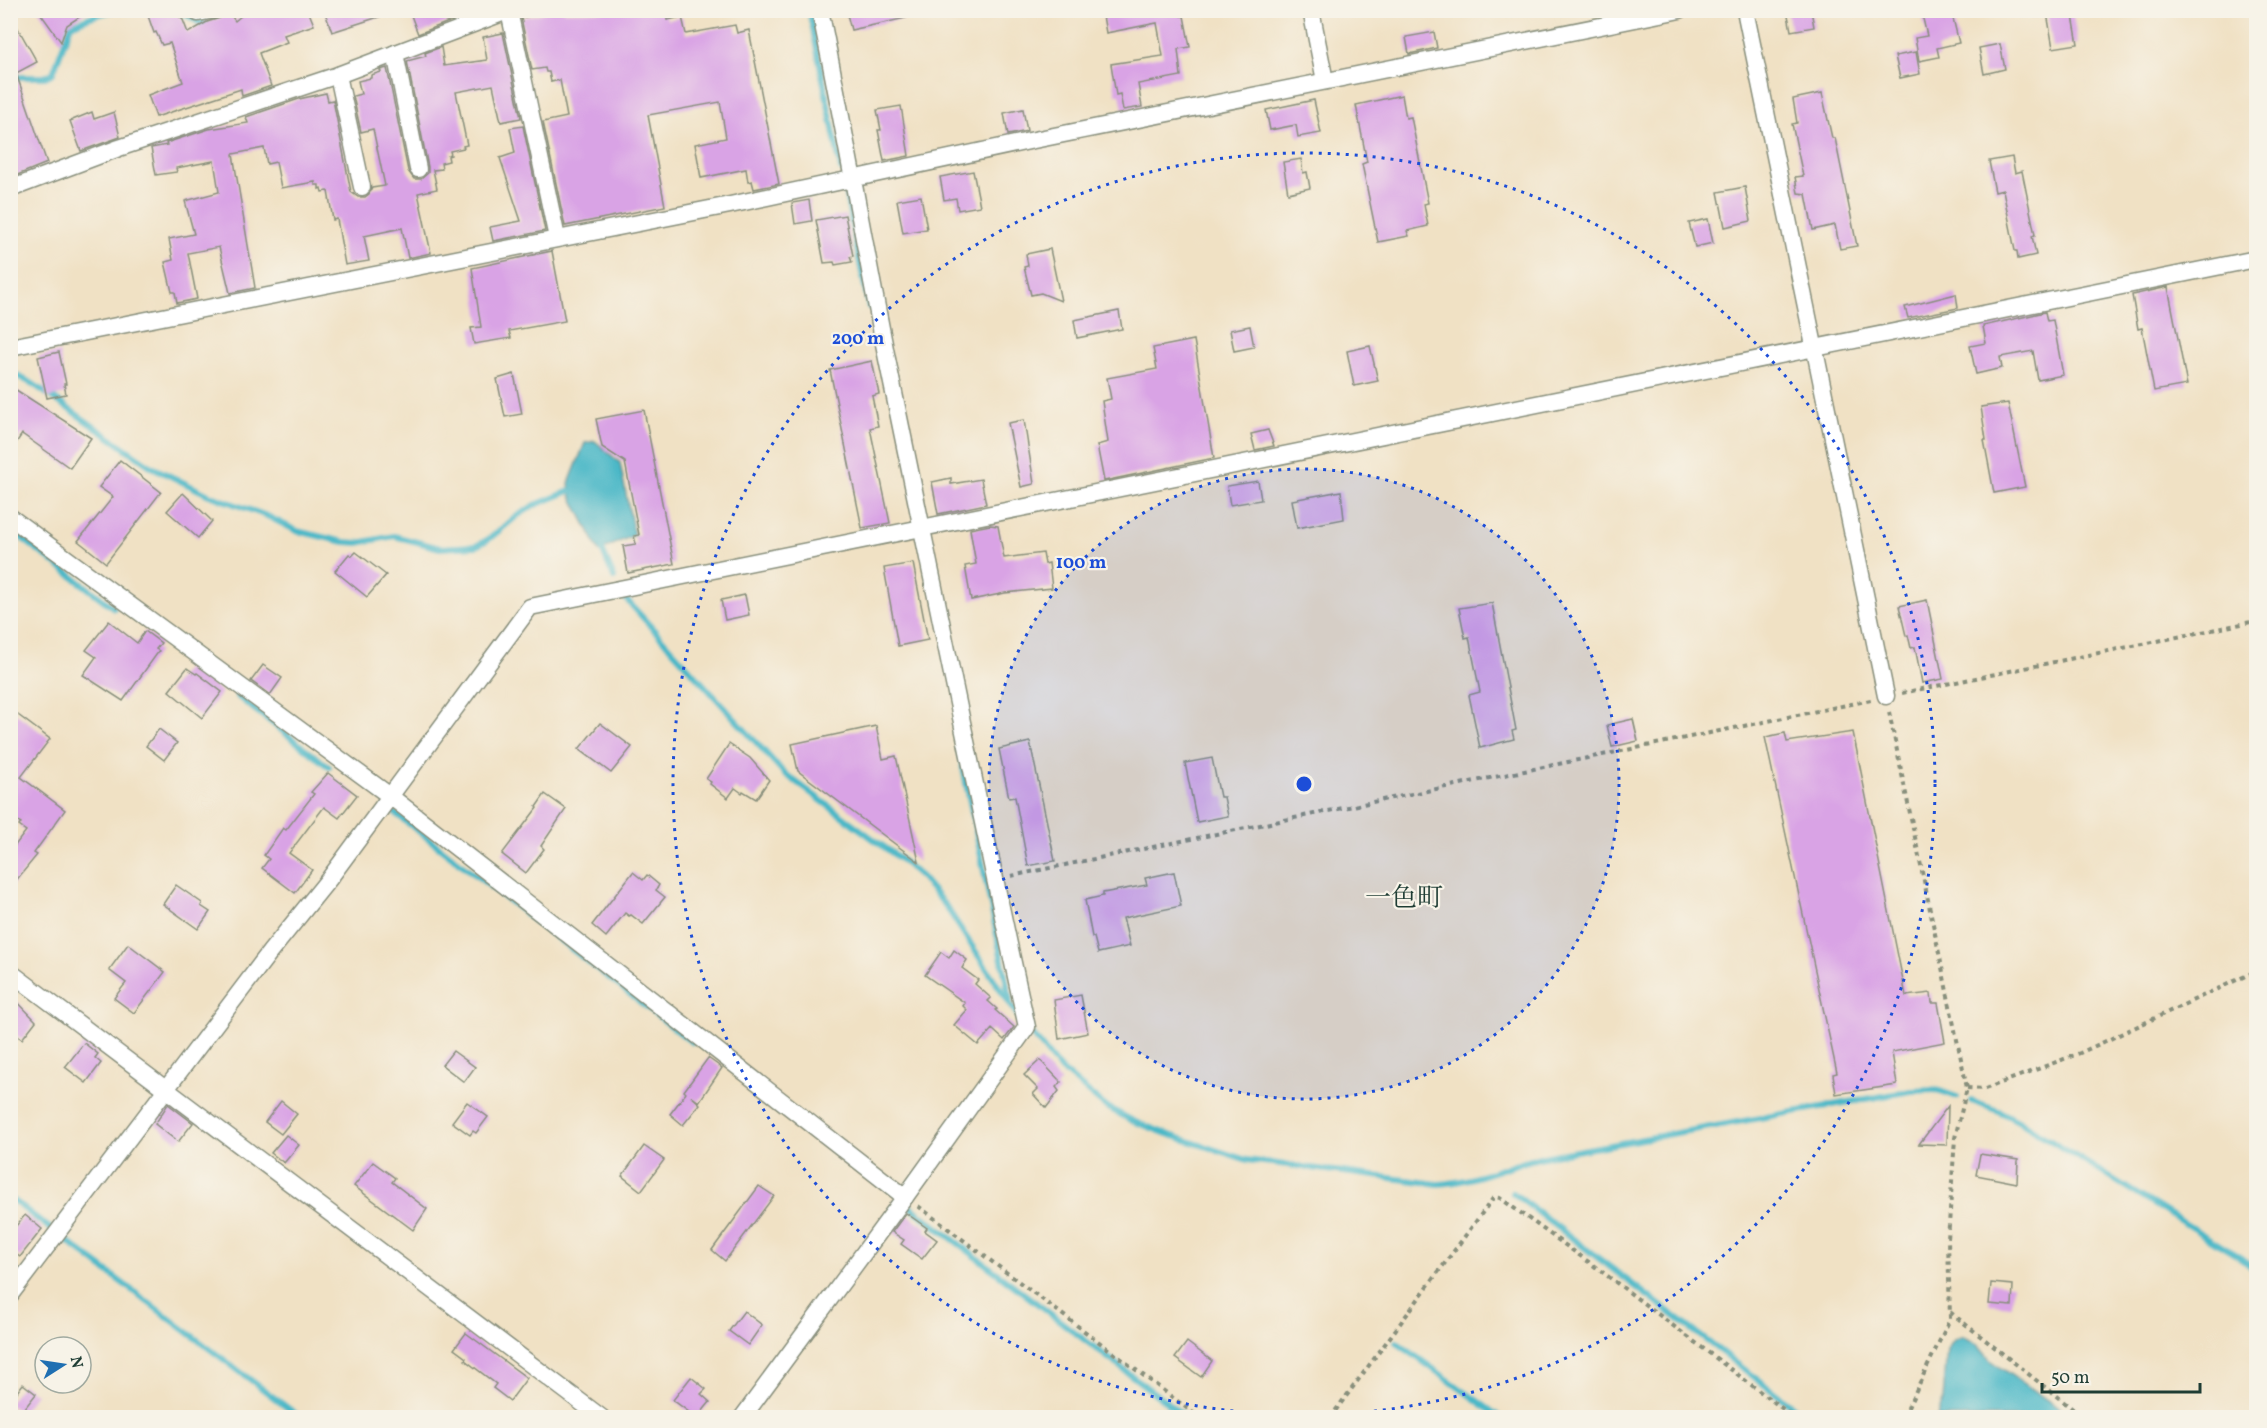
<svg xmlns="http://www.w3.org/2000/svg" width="2267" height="1428" viewBox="0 0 2267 1428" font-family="Vollkorn,'Noto Serif JP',serif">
  <rect width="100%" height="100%" fill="#f7f3e8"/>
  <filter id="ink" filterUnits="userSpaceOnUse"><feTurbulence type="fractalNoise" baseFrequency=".0167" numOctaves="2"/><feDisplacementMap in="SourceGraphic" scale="12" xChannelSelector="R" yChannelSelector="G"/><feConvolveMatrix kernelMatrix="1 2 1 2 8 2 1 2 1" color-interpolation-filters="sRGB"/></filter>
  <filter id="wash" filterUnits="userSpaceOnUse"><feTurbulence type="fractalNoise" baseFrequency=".008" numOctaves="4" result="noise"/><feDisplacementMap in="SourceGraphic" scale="24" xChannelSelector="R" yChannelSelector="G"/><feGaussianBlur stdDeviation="1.35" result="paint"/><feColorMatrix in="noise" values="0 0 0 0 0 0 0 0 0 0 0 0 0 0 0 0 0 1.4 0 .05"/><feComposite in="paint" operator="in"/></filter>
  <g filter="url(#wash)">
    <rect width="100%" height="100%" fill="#f0e1c4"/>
    <!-- water -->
    <g fill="#4bb8c7" stroke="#357a7e" stroke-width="1.5">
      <polygon points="595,441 620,463 634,535 599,551 571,496 569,483 585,443"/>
      <polygon points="1963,1336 1977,1344 1991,1361 2067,1414 2067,1417 1937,1417 1943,1401 1947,1350 1954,1340"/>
    </g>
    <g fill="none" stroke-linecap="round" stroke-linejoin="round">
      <!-- stream -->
      <g stroke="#4bb8c7" stroke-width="6">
        <polyline points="178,10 198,22 210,25"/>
        <polyline points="809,10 841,169"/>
        <polyline points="11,77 45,77 53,73 71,25 90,17 115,10"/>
        <polyline points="845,190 869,307"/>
        <polyline points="10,372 33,384 152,467 209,495 267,516 297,531 344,542 358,543 394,536 440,548 476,546 489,539 517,516 535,505 577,488"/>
        <polyline points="10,529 114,608"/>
        <polyline points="599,542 614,578"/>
        <polyline points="625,598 784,773 899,858 921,877 945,905 1020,1019"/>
        <polyline points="237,696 329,767"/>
        <polyline points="956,733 1010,1000"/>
        <polyline points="386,806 692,1042"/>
        <path d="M1033,1035L1058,1067L1105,1106L1133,1121L1167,1134L1247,1160L1438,1184C1477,1182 1510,1163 1548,1156C1669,1134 1790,1113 1911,1091L1937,1090L1957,1097"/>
        <polyline points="1971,1101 1999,1111 2020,1122 2241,1258 2256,1271"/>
        <polyline points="1513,1193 1808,1418"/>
        <polyline points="10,1198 301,1418"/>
        <polyline points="908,1205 1187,1418"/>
        <polyline points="1396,1342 1501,1418"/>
      </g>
    </g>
    <g id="blocks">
      <!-- building -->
      <g fill="#d9a3e5">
        <polygon points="38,10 90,10 67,25 61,42"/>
        <polygon points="146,10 174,12 183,20 188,33 207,22 220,18 227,10 235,21 248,10 308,10 314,25 284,35 287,42 259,53 271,86 242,96 241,89 156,117 148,95 183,82 170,43 162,45 156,32 154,33"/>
        <polygon points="324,10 387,10 388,14 332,32"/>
        <polygon points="409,10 479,10 418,34"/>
        <polygon points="555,10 564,10 564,12 665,10 667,20 682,17 686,34 735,25 737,33 749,30 779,184 754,189 752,181 748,182 746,169 701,178 695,144 726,138 720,102 648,115 665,206 565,226 543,122 567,117 560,80 551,82 549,72 546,72 545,68 532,70 521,18"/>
        <polygon points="846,10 905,10 906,18 851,30"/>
        <polygon points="1102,10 1180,11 1181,16 1184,16 1190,47 1178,49 1181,76 1138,84 1142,107 1123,110 1120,94 1116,95 1111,64 1163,56 1157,23 1106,33"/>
        <polygon points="1787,10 1811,10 1814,27 1791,31"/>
        <polygon points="1921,10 1951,10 1959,43 1937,48 1939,57 1919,61 1915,38 1927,36"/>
        <polygon points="2062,10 2072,10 2078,44 2053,48 2047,13"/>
        <polygon points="10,14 37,62 16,73 47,163 15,176 14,172 10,173"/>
        <polygon points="1434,32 1437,48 1409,54 1406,37"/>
        <polygon points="503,33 521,118 501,122 493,85 456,92 467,145 463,146 464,148 450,151 451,155 448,156 449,161 441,163 442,169 433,170 437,189 418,193 431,253 408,258 402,228 364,236 369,261 345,265 337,219 333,220 328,191 322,192 321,188 319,189 319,185 315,185 315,182 281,188 276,162 267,164 264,148 233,154 255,288 230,293 219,247 188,253 197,299 177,303 175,292 172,292 165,262 173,260 169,239 194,234 185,201 219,192 214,161 176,168 177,172 156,175 151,148 167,145 166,143 209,129 248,123 246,117 299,99 326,93 328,101 333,100 351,192 358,197 365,197 369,194 372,188 385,186 373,129 361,132 353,96 361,94 358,81 371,78 371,75 381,72 380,70 387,68 408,171 414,179 421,179 428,173 428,167 407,61 426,56 425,53 441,47 444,66 487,60 483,37"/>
        <polygon points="2000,44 2005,69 1984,74 1979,48"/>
        <polygon points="1916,52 1920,74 1900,78 1895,56"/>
        <polygon points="1822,93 1832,138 1835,138 1857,246 1840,249 1835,225 1813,230 1806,194 1798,193 1795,177 1803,176 1792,124 1797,123 1793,99"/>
        <polygon points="1402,95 1406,118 1411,117 1428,203 1424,204 1428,226 1407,231 1409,236 1378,242 1362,164 1367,162 1356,105"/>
        <polygon points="1314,100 1321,133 1298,137 1296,125 1270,130 1266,110"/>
        <polygon points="901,106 909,156 884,161 878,130 881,130 877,110"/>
        <polygon points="1023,109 1027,131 1008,135 1004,113"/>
        <polygon points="92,112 94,119 114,112 120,137 81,151 70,121"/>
        <polygon points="523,126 545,231 493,241 490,227 521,221 500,158 515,153 510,128"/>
        <polygon points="2012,157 2015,173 2022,171 2035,235 2032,236 2036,255 2018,259 2017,251 2015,251 2003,190 1995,192 1989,161"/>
        <polygon points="1301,159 1303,173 1307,172 1310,188 1288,193 1283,162"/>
        <polygon points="973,171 980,206 958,210 956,198 944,200 940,177"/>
        <polygon points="1745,187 1751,221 1725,227 1718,192"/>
        <polygon points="921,196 927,229 903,233 897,200"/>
        <polygon points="809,200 812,221 795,224 792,203"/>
        <polygon points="845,215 853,256 850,257 852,262 835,265 834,262 824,263 816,220"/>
        <polygon points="1708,219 1713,243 1695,247 1689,223"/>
        <polygon points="1050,249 1061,301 1041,293 1031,295 1024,267 1028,266 1026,254"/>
        <polygon points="552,251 565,321 509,331 511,338 474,344 471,328 481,327 472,268"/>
        <polygon points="2168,287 2187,385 2154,391 2142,328 2138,329 2132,295"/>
        <polygon points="1956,294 1958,308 1908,318 1905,307"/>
        <polygon points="1119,311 1122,329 1077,338 1074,320"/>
        <polygon points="2045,312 2047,321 2053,320 2063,375 2038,380 2033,351 2000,357 2002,368 1976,374 1970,346 1986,343 1983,326"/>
        <polygon points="1250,326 1254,347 1234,351 1230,330"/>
        <polygon points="1194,340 1214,458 1104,481 1097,445 1108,442 1102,401 1111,399 1107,378 1157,369 1153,348"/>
        <polygon points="1370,346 1378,381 1354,386 1347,351"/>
        <polygon points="59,352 66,384 64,384 66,394 47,398 38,357"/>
        <polygon points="872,361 879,394 872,396 878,426 870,428 890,523 862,528 830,370"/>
        <polygon points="514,374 522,414 505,417 497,379"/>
        <polygon points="10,386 91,438 70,468 22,434 10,452"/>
        <polygon points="2008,403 2025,487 1994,493 1984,440 1986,440 1981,407"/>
        <polygon points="644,410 674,564 628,573 623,546 636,544 634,536 639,535 625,462 602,447 596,419"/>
        <polygon points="1024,420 1034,484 1021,487 1008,423"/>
        <polygon points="1268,430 1274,446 1255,450 1251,434"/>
        <polygon points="120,460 161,492 106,563 78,541 113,497 99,487"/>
        <polygon points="951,478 951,484 981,479 986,504 938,514 932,482"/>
        <polygon points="1258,481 1261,500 1230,505 1227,486"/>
        <polygon points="1341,491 1344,519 1297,528 1292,500"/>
        <polygon points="183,493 212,521 198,538 167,511"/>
        <polygon points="990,525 998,526 1004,558 1043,553 1045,564 1049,563 1052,588 1005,593 971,600 965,566 976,564 970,529"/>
        <polygon points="356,552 386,575 367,597 335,571 349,554 352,556"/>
        <polygon points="913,563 928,640 898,646 884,568"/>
        <polygon points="745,595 749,615 725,620 721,600"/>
        <polygon points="1927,600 1943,679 1922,683 1915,647 1911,648 1908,635 1906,636 1899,606"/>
        <polygon points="1492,603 1516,730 1512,731 1514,739 1480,748 1469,695 1480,692 1469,637 1465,638 1459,608"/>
        <polygon points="109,621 137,643 145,631 161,643 156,649 159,651 123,701 83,675 96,657 86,650"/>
        <polygon points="263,665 282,678 270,695 251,681"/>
        <polygon points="187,668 196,674 197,673 222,692 202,718 169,691"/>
        <polygon points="10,709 50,739 21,777 65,810 34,853 37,855 10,888 10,852 26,831 19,826 21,823 10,816"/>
        <polygon points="1633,719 1638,741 1612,747 1607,725"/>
        <polygon points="600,723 632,747 611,773 579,749"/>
        <polygon points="876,726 883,759 896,756 919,862 798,771 792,744"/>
        <polygon points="159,729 177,743 164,760 146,746"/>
        <polygon points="1853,732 1906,996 1931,993 1932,1003 1938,1003 1945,1042 1892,1052 1897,1085 1836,1094 1833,1074 1837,1073 1765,737 1785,733 1787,742"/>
        <polygon points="1030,742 1055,861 1028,866 1015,797 1009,798 999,749"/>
        <polygon points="729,744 750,758 769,780 756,799 743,791 742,793 735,788 728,798 710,784 711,782 706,779"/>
        <polygon points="1212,758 1220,797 1224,797 1228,816 1197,822 1185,763"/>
        <polygon points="328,773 357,795 339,818 324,807 289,853 312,870 295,893 262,868 269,859 264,855 283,828 286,830 314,794 311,792"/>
        <polygon points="545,794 566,809 541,846 544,849 526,873 502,854 537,808 536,807"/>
        <polygon points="633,872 643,880 647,875 659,885 656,890 665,897 643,924 631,915 629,916 625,913 606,937 592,925"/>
        <polygon points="1174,872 1181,906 1123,918 1130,946 1098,953 1094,937 1092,937 1085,900 1103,896 1103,893 1147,885 1145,878"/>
        <polygon points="176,885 202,903 201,906 210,912 198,929 163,904"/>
        <polygon points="128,944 165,972 134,1013 114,998 126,983 109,970"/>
        <polygon points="954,950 967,960 962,968 978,980 975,984 991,998 988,1001 997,1009 995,1010 1014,1027 1004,1040 992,1029 978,1045 954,1025 967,1010 963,1006 965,1003 925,975 941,952 949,958"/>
        <polygon points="10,994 36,1021 22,1039 10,1031"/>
        <polygon points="1081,995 1088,1033 1059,1039 1054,1000"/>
        <polygon points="84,1043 98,1054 95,1058 101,1063 86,1083 65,1067"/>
        <polygon points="453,1051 475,1067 464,1082 442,1065"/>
        <polygon points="708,1058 722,1068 699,1102 691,1096 700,1104 683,1125 670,1114 686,1093 684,1091"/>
        <polygon points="1040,1060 1061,1082 1056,1087 1059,1091 1046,1108 1033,1094 1038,1089 1024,1075"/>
        <polygon points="281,1101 297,1114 281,1134 265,1122"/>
        <polygon points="467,1102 488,1117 476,1133 473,1131 470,1135 452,1122"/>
        <polygon points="168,1104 193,1123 178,1142 155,1124"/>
        <polygon points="1948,1106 1947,1145 1919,1144"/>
        <polygon points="286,1135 299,1145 284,1163 271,1153"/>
        <polygon points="644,1146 664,1160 641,1191 622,1176"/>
        <polygon points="1980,1154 2018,1160 2017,1183 1976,1175"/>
        <polygon points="373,1162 395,1178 392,1182 427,1209 413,1230 354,1186"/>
        <polygon points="759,1186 774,1196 725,1261 712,1250"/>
        <polygon points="906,1213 927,1228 925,1231 937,1240 922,1259 901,1244 904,1240 892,1232"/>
        <polygon points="25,1215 42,1229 20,1257 10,1250 10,1233"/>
        <polygon points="1991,1283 2013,1285 2012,1306 1989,1304"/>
        <polygon points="744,1311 762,1325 748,1345 729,1331"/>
        <polygon points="466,1333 527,1378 510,1401 493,1388 496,1384 465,1360 466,1358 454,1349"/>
        <polygon points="1187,1342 1212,1361 1201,1377 1175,1358"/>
        <polygon points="691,1377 706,1389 701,1394 710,1402 697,1418 673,1400"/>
        <polygon points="23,1384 36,1394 21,1413 10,1405 10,1401"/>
      </g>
    </g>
  </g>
  <g filter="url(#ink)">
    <use href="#blocks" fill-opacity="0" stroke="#888f7c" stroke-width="1.5"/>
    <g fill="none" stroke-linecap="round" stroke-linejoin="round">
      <defs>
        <g id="minor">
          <polyline points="193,10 198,13 214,10"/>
          <polyline points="1311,10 1325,81"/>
          <polyline points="1745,10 1886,696"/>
          <polyline points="509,11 557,238"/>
          <polyline points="395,53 418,169"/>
          <polyline points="338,75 362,187"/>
          <polyline points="10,189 119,148 338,75 510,10"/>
          <polyline points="10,347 730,205 1034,140 1680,10"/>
          <polyline points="10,517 390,796 905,1197"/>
          <polyline points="10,972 602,1418"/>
          <polyline points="10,1295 270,952 329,879 530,607 2256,259"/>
          <path d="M742,1418L905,1197L1027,1027C978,805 933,582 887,359C864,243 844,126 820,10"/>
        </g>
      </defs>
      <!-- minor casing -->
      <use href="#minor" stroke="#888f7c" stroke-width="19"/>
      <!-- path -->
      <g stroke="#888f7c" stroke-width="4" stroke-dasharray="4.5 4.5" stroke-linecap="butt">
        <polyline points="1902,693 2256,621"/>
        <polyline points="1889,712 1967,1088 1955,1138 1948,1239 1950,1319 1903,1418"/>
        <polyline points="1011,876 1871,700"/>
        <polyline points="1967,1088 1985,1089 2080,1053 2256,971"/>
        <polyline points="918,1206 1200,1418"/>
        <polyline points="1950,1312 2084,1418"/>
        <polyline points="1330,1418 1494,1197 1500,1198 1597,1268 1795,1418"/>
      </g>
      <!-- minor -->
      <use href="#minor" stroke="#fff" stroke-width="16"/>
    </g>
  </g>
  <!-- distance rings -->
  <circle cx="1304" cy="784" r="315" fill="#1d4ed8" fill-opacity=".12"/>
  <g fill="none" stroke="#1d4ed8" stroke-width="3" stroke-dasharray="3 6">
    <circle cx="1304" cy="784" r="315"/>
    <circle cx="1304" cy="784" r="631"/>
  </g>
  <g text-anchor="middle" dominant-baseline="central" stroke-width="4.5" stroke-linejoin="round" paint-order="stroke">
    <!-- quarter labels -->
    <g font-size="26" fill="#1f3d34" stroke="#f7f3e8">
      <text x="1404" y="899">一色町</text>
    </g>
  </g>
  <circle cx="1304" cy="784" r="9" fill="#1d4ed8" stroke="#f7f3e8" stroke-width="3"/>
  <g font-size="18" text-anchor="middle" font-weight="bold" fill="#1d4ed8" stroke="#f7f3e8" stroke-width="4.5" stroke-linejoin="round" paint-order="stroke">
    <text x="858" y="344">200 m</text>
    <text x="1081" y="568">100 m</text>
  </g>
  <!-- margin -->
  <rect width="2267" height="1428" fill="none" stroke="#f7f3e8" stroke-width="36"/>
  <!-- north arrow -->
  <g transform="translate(63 1365) rotate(78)"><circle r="28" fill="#f7f3e8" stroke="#a1aaa0" stroke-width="1.5"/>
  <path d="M0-4.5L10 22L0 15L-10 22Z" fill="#1f6fb2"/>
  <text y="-9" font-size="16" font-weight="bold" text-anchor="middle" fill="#1f3d34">N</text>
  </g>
  <!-- scale -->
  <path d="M2042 1383v9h158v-9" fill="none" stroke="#1f3d34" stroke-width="3"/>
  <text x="2051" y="1383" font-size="18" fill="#1f3d34" stroke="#f7f3e8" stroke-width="4.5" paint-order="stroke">50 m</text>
</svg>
